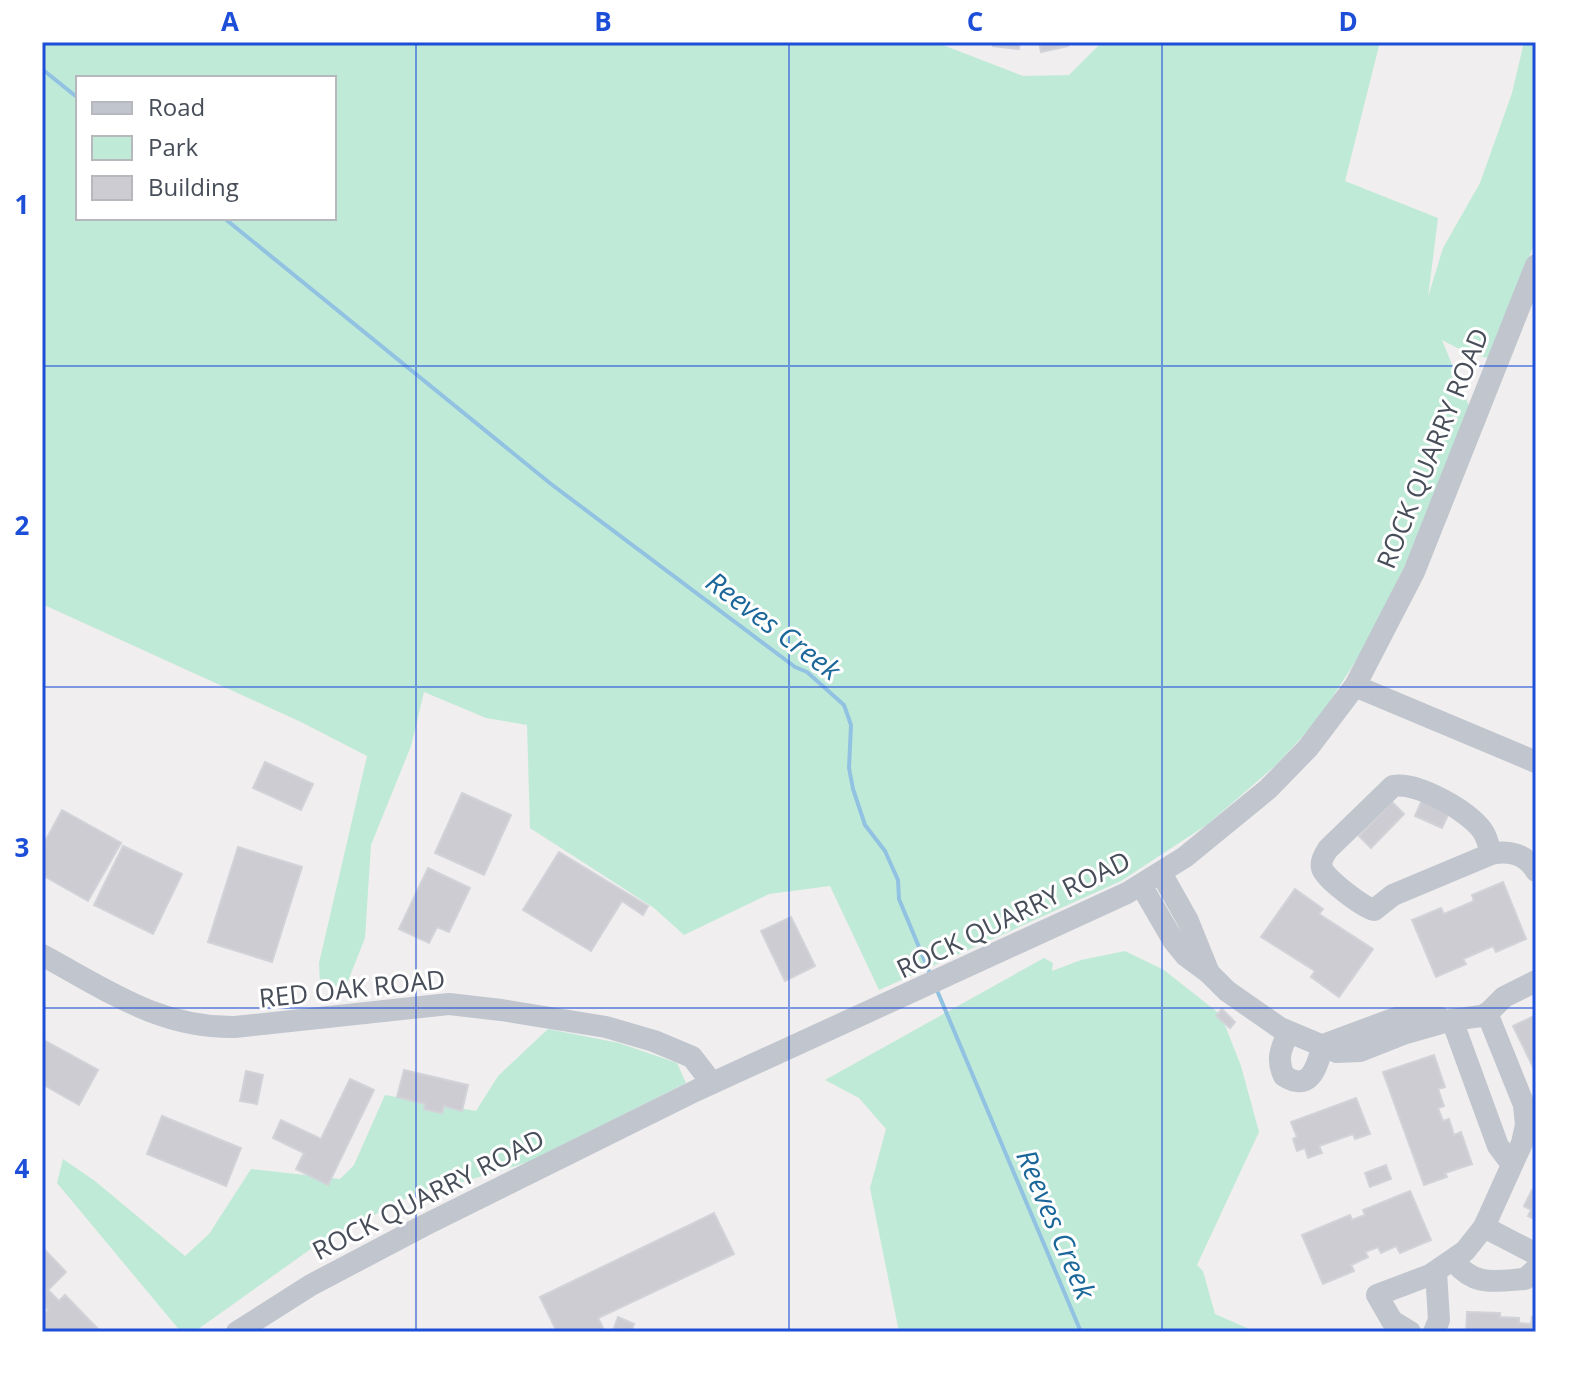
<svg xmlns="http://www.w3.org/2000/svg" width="1578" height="1374" viewBox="0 0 1578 1374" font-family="'Open Sans',sans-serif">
  <rect width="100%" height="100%" fill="#f0eeee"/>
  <!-- green -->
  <g fill="#c0ead8" fill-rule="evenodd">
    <path d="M42,42H935L1023,76L1069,75L1102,42H1380L1345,181L1438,218L1428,297L1443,248L1480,183L1512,93L1524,42H1536V237L1510,314L1488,358L1467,353L1442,340L1469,406L1405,565L1367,643L1318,720L1275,766L1208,824L1121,881L879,990L830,886L769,894L684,935L654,908L530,828L527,725L486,718L424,692L411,746L371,845L365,938L346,986H320L319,963L367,756L301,722L42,604ZM78,78H334V218H78Z"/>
    <polygon points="1125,951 1164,970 1221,1015 1241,1066 1259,1132 1197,1265 1203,1271 1215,1314 1256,1332 899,1332 870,1188 886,1129 859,1098 825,1080 1044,958 1053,963 1052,971 1081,960"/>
    <polygon points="548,1029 619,1043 677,1063 686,1083 528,1162 463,1182 420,1191 315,1246 194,1332 181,1332 57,1183 63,1159 95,1181 185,1256 209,1234 251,1169 340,1179 354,1165 385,1095 476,1111 498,1076"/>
  </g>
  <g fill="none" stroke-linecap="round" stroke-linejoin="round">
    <!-- stream -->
    <g stroke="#92c2e2" stroke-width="4">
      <polyline points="42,69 78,98"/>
      <polyline points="224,218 551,484 795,667 807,672 844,705 851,725 849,768 853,789 865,825 885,851 898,880 899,899 931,976"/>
      <polyline points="936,988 1081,1332"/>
    </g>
  </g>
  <!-- building -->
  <g fill="#ccccd2" stroke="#d2d3d9" stroke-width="2">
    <polygon points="993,42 1020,42 1019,49 993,46"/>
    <polygon points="1039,42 1067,42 1068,46 1041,52"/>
    <polygon points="265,762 313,784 301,810 253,788"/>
    <polygon points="462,793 511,815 484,875 435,853"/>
    <polygon points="1422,800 1449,813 1442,828 1415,816"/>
    <polygon points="1392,802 1404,814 1371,848 1359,836"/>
    <polygon points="62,810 121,843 88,901 42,875 42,847"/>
    <polygon points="123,846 182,874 153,934 94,905"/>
    <polygon points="238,847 302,867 272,962 208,942"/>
    <polygon points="559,852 648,906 643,915 622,901 591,951 523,910"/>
    <polygon points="428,868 470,888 449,932 437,927 429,943 399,929"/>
    <polygon points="1503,882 1526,939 1496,952 1493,946 1463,959 1466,964 1436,977 1412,920 1441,908 1444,914 1474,901 1472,895"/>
    <polygon points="1295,889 1323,909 1319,914 1373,949 1339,997 1311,977 1315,971 1261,937"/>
    <polygon points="791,917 815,966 785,981 761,931"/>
    <polygon points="1222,1009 1235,1022 1230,1028 1216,1016"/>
    <polygon points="1536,1015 1536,1071 1535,1071 1513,1026"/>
    <polygon points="42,1039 98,1070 79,1105 42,1084"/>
    <polygon points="1434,1055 1445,1087 1438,1089 1444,1106 1438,1108 1443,1121 1449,1119 1454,1135 1461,1132 1472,1164 1445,1173 1447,1177 1424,1185 1383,1072"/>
    <polygon points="404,1070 468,1085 462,1111 444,1106 442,1113 424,1109 425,1104 397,1097"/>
    <polygon points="246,1071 263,1075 257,1104 240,1101"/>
    <polygon points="350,1079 374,1090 328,1185 296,1169 304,1153 273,1138 281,1120 321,1139"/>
    <polygon points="1356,1098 1370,1134 1355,1139 1353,1134 1319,1146 1322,1153 1308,1158 1305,1148 1297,1151 1293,1139 1297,1137 1291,1122"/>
    <polygon points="162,1116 241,1148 226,1186 147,1154"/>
    <polygon points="1386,1165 1391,1179 1370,1187 1365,1173"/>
    <polygon points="1532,1190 1536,1191 1536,1220 1528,1216 1531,1210 1524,1206"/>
    <polygon points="1410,1191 1431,1240 1400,1253 1396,1246 1381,1253 1378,1247 1365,1252 1368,1257 1351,1265 1354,1271 1323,1284 1302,1235 1350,1215 1352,1220 1365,1215 1363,1210"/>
    <polygon points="714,1213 734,1254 598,1318 605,1332 557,1332 540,1297"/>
    <polygon points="42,1247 66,1272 48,1290 59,1301 65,1295 101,1332 52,1332 49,1329 45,1332 42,1329 42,1316 48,1310 42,1304"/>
    <polygon points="1467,1312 1500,1313 1500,1317 1519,1318 1519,1323 1531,1324 1532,1317 1536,1317 1536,1332 1466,1332"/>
    <polygon points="618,1317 634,1324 631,1332 614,1328"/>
  </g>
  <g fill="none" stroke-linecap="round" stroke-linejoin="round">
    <!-- minor -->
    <g stroke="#c0c5ce" stroke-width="22">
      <polyline points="1355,686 1536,762"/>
      <path d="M1491,854C1489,845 1487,837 1482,830C1468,811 1417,781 1393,786L1328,849C1324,855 1320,862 1322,868C1325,879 1363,907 1374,910L1393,895L1491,854C1509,850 1526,854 1536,871"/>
      <polyline points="1161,873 1188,921 1209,973"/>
      <polyline points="1141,885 1173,940 1186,956 1209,973 1227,991 1280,1028 1337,1052 1360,1051 1403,1034 1452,1020 1481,1016 1488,1013 1504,997 1536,981"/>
      <path d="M42,955C107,990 159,1028 235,1027L449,1004L501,1010L606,1027L654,1041L692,1057L712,1083"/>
      <polyline points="1452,1020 1498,1146 1507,1158 1513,1161"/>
      <path d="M1288,1033C1281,1049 1276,1059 1284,1076C1311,1093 1317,1066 1323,1045L1396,1018H1440"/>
      <polyline points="1484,1227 1536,1254"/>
      <path d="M1454,1261C1474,1287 1495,1281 1525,1279L1536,1269"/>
      <polyline points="237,1332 311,1285 423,1226 695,1091 1127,893 1185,857 1268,789 1308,748 1355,686 1414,572 1536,265"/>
      <polyline points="1410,1332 1392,1321 1377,1295 1430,1275 1465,1251 1484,1227 1522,1143 1526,1125 1524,1105 1487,1013"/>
      <polyline points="1434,1332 1439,1320 1436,1272"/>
    </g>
  </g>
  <!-- grid -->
  <path fill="none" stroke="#1d4ed8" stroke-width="2" stroke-opacity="0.55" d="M416,42V1332M789,42V1332M1162,42V1332M42,366H1536M42,687H1536M42,1008H1536"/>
  <g text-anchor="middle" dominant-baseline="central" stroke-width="6" stroke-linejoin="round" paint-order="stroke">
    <!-- street labels -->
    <g font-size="26" fill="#484e59" stroke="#fff">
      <text transform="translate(1432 448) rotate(-68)">ROCK QUARRY ROAD</text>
      <text transform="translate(1013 914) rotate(-26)">ROCK QUARRY ROAD</text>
      <text transform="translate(352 988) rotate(-6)">RED OAK ROAD</text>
      <text transform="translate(428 1194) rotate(-27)">ROCK QUARRY ROAD</text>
    </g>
    <!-- water labels -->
    <g font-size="28" font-style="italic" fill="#1b6799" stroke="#fff">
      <text transform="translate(774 625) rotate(37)">Reeves Creek</text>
      <text transform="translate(1057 1224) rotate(67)">Reeves Creek</text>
    </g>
  </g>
  <!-- border -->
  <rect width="1578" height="1374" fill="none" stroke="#ffffff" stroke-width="88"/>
  <!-- legend -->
  <rect x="76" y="76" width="260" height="144" fill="#ffffff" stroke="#b6b8bd" stroke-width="2"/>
  <rect x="92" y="102" width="40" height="12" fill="#c0c5ce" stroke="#b6b8bd" stroke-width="2"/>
  <text x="148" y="116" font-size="24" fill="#484e59">Road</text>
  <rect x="92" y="136" width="40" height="24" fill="#c0ead8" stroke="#b6b8bd" stroke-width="2"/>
  <text x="148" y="156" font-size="24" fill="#484e59">Park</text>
  <rect x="92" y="176" width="40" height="24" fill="#ccccd2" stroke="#b6b8bd" stroke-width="2"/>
  <text x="148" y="196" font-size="24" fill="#484e59">Building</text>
  <rect x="44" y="44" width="1490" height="1286" fill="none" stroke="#1d4ed8" stroke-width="3"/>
  <g font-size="26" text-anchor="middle" font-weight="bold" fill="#1d4ed8">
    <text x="230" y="31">A</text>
    <text x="603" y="31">B</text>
    <text x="975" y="31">C</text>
    <text x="1348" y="31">D</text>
    <text x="22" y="214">1</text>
    <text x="22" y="535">2</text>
    <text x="22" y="857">3</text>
    <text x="22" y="1178">4</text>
  </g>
</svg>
